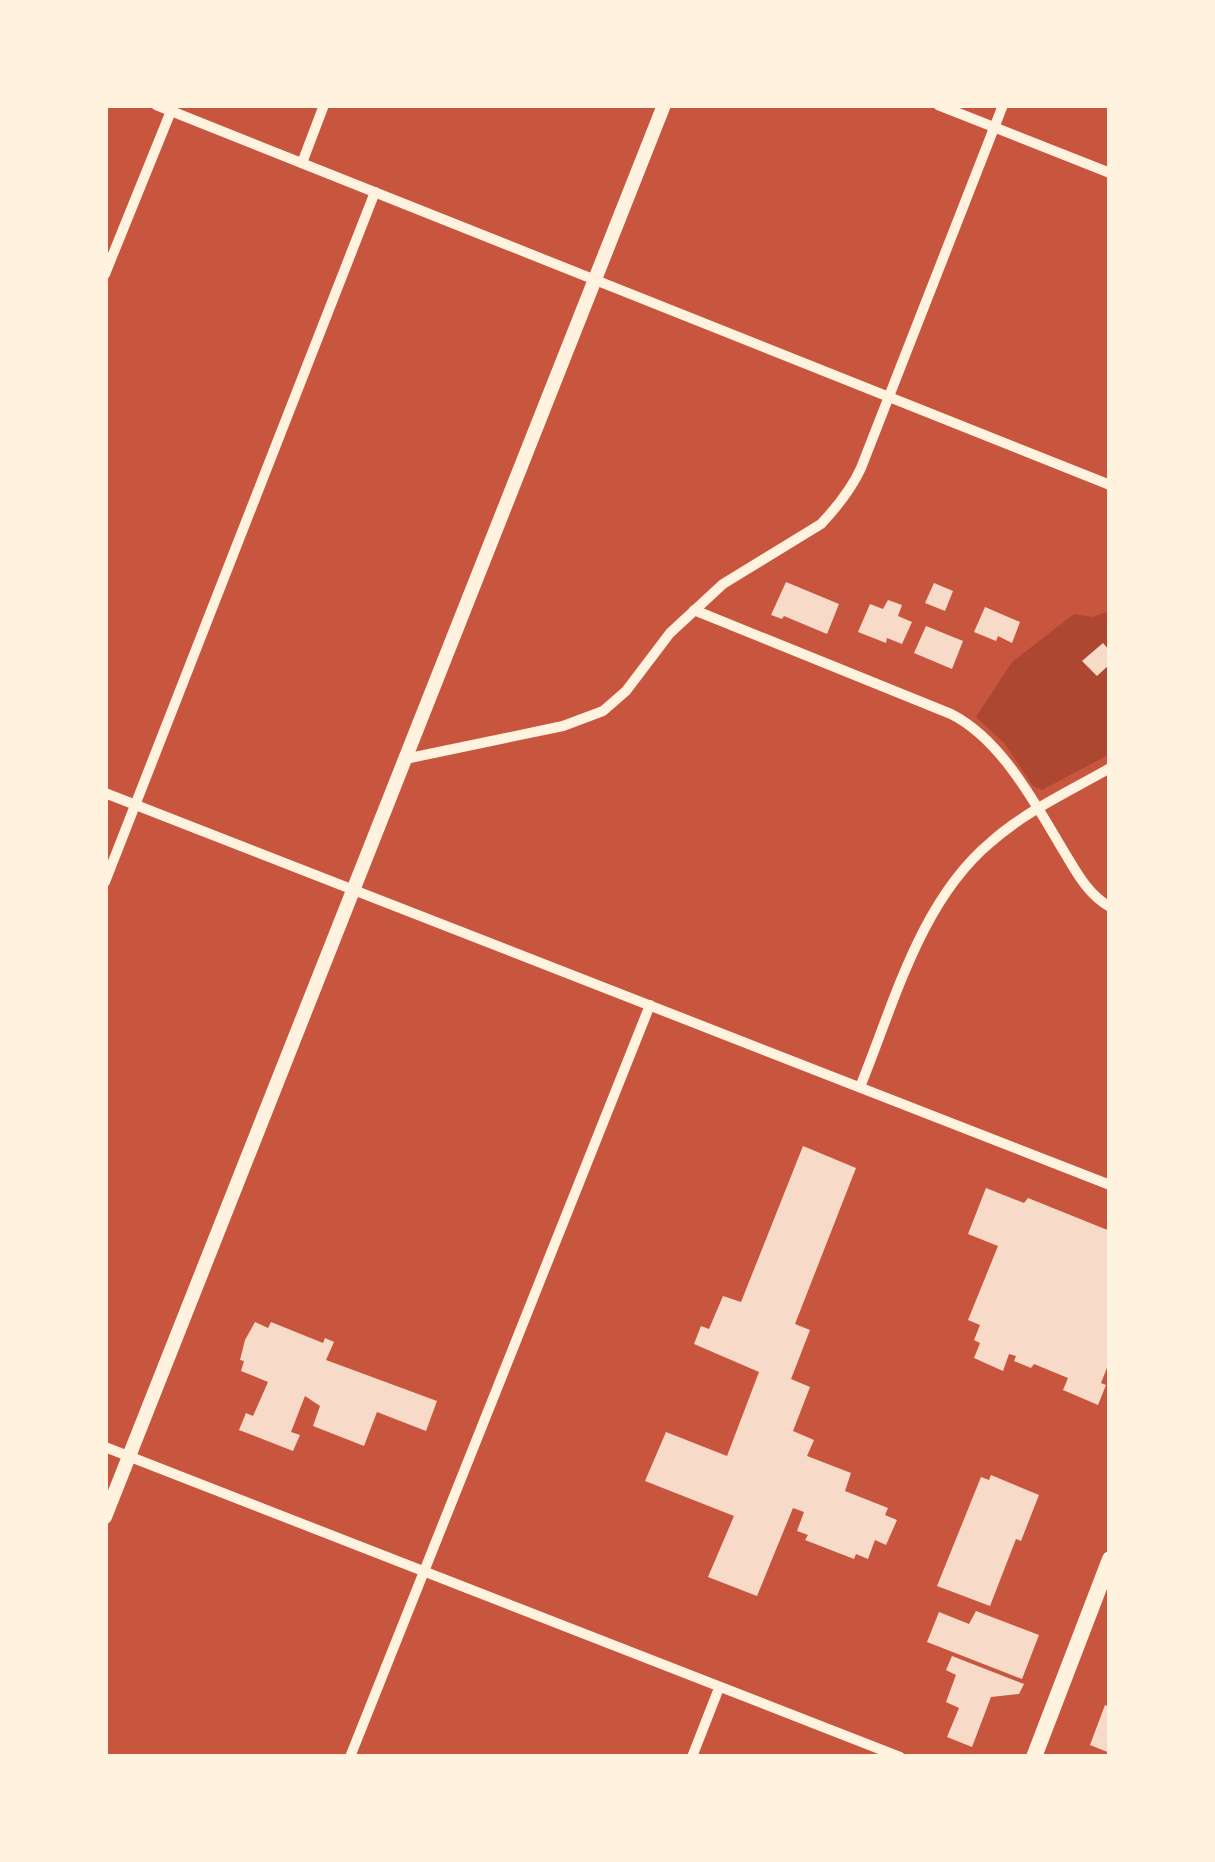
<svg xmlns="http://www.w3.org/2000/svg" width="1215" height="1862" viewBox="0 0 1215 1862" font-family="Helvetica,sans-serif">
  <rect width="100%" height="100%" fill="#c8553d"/>
  <!-- green -->
  <polygon fill="#ae4732" points="1110,611 1110,754 1042,790 1033,786 1004,743 976,717 1012,662 1074,614 1092,617"/>
  <!-- building -->
  <g fill="#f7dbc8">
    <polygon points="786,582 839,604 827,634 784,616 782,619 771,615"/>
    <polygon points="934,583 953,591 945,611 925,603"/>
    <polygon points="888,600 902,605 898,616 912,622 902,644 887,638 886,643 858,632 870,604 883,609"/>
    <polygon points="985,607 1020,622 1012,643 998,636 996,641 974,632"/>
    <polygon points="926,626 963,641 952,669 914,653"/>
    <polygon points="1103,643 1110,651 1110,664 1097,676 1082,661"/>
    <polygon points="803,1146 856,1168 795,1324 810,1330 791,1379 810,1387 793,1431 814,1440 807,1456 851,1473 845,1491 888,1508 885,1515 897,1520 886,1545 875,1540 868,1559 856,1554 854,1559 805,1540 808,1535 797,1531 804,1512 793,1508 757,1596 708,1577 734,1516 645,1481 666,1432 727,1456 759,1372 694,1344 701,1326 709,1329 723,1296 741,1302"/>
    <polygon points="986,1188 1024,1203 1028,1198 1110,1231 1110,1360 1101,1383 1106,1385 1098,1405 1063,1390 1068,1378 1034,1364 1031,1368 1014,1361 1016,1356 1009,1354 1003,1371 974,1358 980,1343 974,1340 980,1325 968,1320 998,1246 968,1234"/>
    <polygon points="255,1322 268,1328 271,1322 323,1343 325,1338 334,1342 326,1360 437,1401 426,1431 377,1412 364,1446 313,1426 320,1406 305,1396 291,1432 300,1435 293,1451 239,1430 246,1413 253,1416 268,1382 241,1371 244,1361 240,1360 245,1340"/>
    <polygon points="991,1475 1039,1495 1021,1541 1016,1539 990,1606 937,1586 981,1477 989,1480"/>
    <polygon points="976,1611 1039,1635 1022,1679 927,1642 939,1612 969,1624"/>
    <polygon points="952,1656 1024,1684 1019,1694 991,1697 972,1747 947,1737 959,1708 946,1702 956,1675 946,1670"/>
    <polygon points="1105,1705 1110,1707 1110,1753 1090,1745"/>
  </g>
  <g fill="none" stroke-linecap="round" stroke-linejoin="round">
    <!-- minor -->
    <g stroke="#fff3e0" stroke-width="10">
      <polyline points="156,105 1110,485"/>
      <polyline points="938,105 1110,173"/>
      <polyline points="302,163 324,105"/>
      <polyline points="105,274 171,111"/>
      <path d="M694,610L951,714C1001,739 1035,803 1063,850C1076,871 1087,894 1110,907"/>
      <path d="M405,759L563,726L603,711L626,691L670,633L723,584L821,524C837,507 851,490 861,468L1003,105"/>
      <polyline points="105,793 1110,1185"/>
      <polyline points="105,882 375,192"/>
      <path d="M860,1087C894,1004 920,901 991,842C1026,811 1070,791 1110,768"/>
      <polyline points="105,1447 900,1757"/>
      <polyline points="350,1757 650,1005"/>
      <polyline points="692,1757 719,1688"/>
    </g>
    <!-- tertiary -->
    <polyline stroke="#fff3e0" stroke-width="14" points="105,1517 664,105"/>
    <!-- primary -->
    <polyline stroke="#fff3e0" stroke-width="16" points="1034,1757 1110,1559"/>
  </g>
  <!-- border -->
  <rect width="1215" height="1862" fill="none" stroke="#fff3e0" stroke-width="216"/>
</svg>
